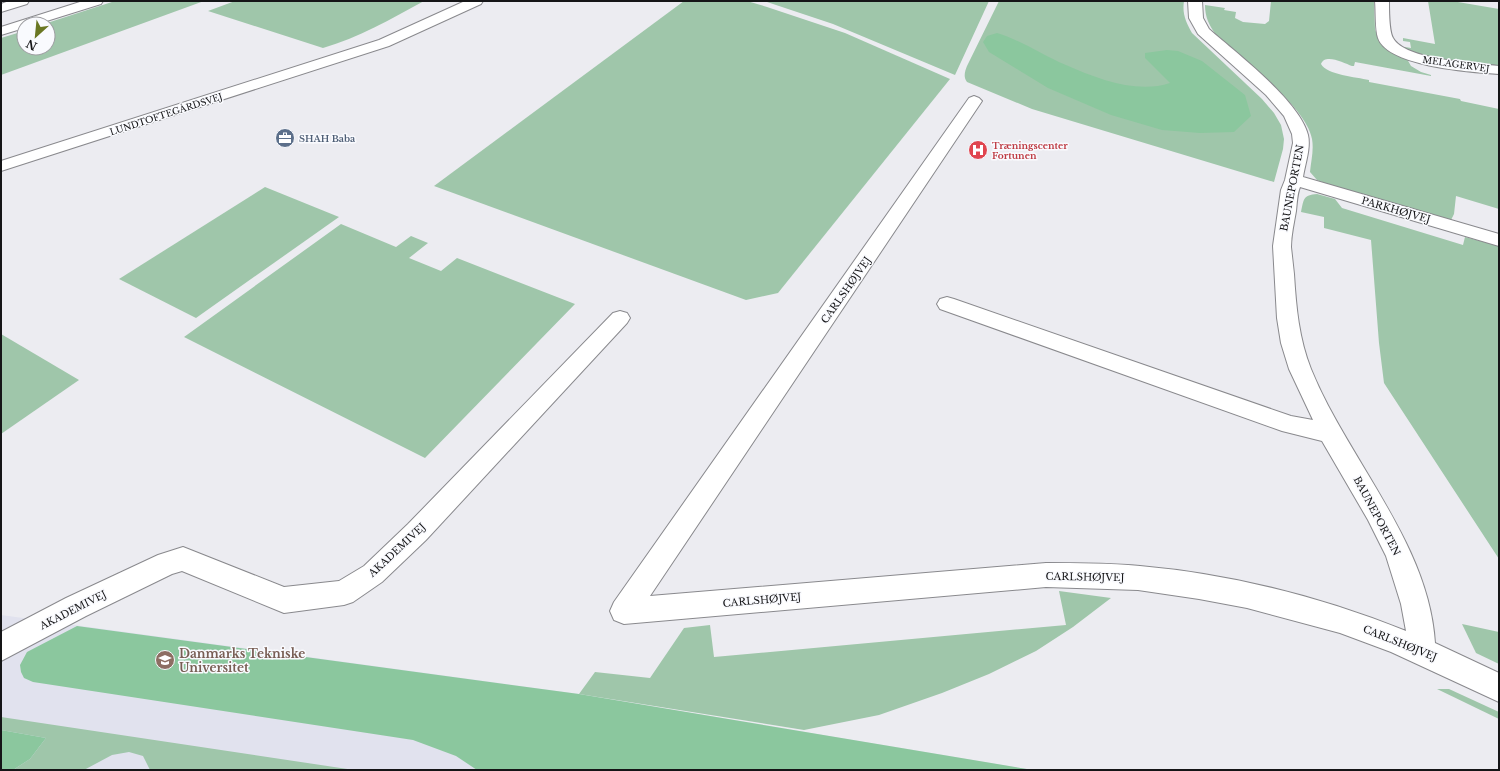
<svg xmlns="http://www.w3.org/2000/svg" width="1500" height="771" viewBox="0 0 1500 771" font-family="'Libre Baskerville',serif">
  <rect width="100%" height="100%" fill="#ececf1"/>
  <!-- built -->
  <polygon fill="#e1e2ee" points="1,615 579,694 1033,770 1,770"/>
  <!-- green -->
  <g fill="#9fc6aa">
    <polygon points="115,1 204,1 1,75 1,38 24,31 24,48 48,48 48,24 44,24"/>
    <path d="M235,1H424C391,19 358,38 323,48L208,11Z"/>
    <polygon points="684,1 747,1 767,7 845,33 950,79 778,293 746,300 434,186"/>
    <polygon points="764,1 989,1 955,75 833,24"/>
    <path d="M999,1H1184C1182,14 1186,22 1192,33L1262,99L1274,113L1281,125L1284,139L1283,149L1274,182L1032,109L967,82C963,77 965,71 967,66Z"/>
    <path d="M1271,1H1374L1375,29L1379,41L1407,59L1411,66L1421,72L1431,75V76L1355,62L1354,66H1352C1344,63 1325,53 1321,64C1327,75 1356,77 1369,80V82L1460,99L1461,101L1499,109V209L1456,196L1454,214L1451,220L1332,186L1317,180L1310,172C1311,161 1314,150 1312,139C1306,106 1241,59 1216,35C1209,25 1205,17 1205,5L1225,8L1224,10L1236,12L1235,18L1243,22L1265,24L1269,21Z"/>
    <polygon points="1428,1 1452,1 1499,9 1499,67 1430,58 1405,50 1405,47 1411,48 1410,42 1403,41 1403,38 1435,44"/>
    <polygon points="265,187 339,217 196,318 119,279"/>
    <path d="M1317,194L1335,199L1342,208L1463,245L1465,237L1499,246V559L1384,383L1379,343L1371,240L1324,228V217L1301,212C1304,199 1303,195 1317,194Z"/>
    <polygon points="341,224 396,247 411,236 428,243 409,258 441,271 457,258 575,304 425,458 184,337"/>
    <polygon points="1,334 79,380 1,434"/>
    <polygon points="1059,591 1111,598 1073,627 1036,651 989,674 942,693 879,715 804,730 579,694 595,672 650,678 684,628 710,625 714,657 1066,625"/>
    <polygon points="1462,624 1499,632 1499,664 1476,653"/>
    <polygon points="1437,689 1449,689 1499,712 1499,719"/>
    <polygon points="1,717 354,770 150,770 143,756 129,752 112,755 84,770 13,770 30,759 46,738 1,730"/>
  </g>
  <!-- forest -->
  <g fill="#8bc79e">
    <path d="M997,33C1023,41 1042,55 1066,65C1098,79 1137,94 1170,83L1145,58V53L1167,50L1178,51L1202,61L1245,95L1251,116L1234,132L1200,133L1162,130L1111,115L1048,88L989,52L983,42L987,36Z"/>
    <polygon points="77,626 579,694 1033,770 477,770 456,756 413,740 33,682 24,678 21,672 20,665 27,652"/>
    <polygon points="1,730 46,738 30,759 13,770 1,770"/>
  </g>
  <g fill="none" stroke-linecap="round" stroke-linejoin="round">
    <defs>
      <g id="minor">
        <path d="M1188,1H1202L1203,18L1209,29C1235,52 1300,101 1308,135C1311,148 1305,164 1303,177L1499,234V246L1300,187C1297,194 1297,203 1296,211C1294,223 1291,235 1291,247C1292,256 1293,265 1294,274C1296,307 1299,339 1311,369C1348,460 1429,543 1435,643L1499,673V702L1391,652L1340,633L1247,608L1199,599L1138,590L1046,587L624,624L614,620L610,611L614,602L969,98L974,96L979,98L982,101L650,596L1046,563C1077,563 1109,563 1140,566C1230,574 1322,597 1406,631L1401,604L1386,556L1368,520L1322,441L1282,431L940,309L937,304L940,299L947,297L954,299L1291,416L1313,420L1289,369L1281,343L1277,318L1273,246L1281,190L1285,180L1293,143L1292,134L1284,116L1266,95L1198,34L1189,18Z"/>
        <path d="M1375,1H1389C1389,10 1389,31 1393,38C1405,60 1475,63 1499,66V74C1473,72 1388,67 1378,38C1375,29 1376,11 1375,1Z"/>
        <polygon points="620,311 627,313 630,318 627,323 426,540 382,582 353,602 344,605 284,613 182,571 172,574 86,616 1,661 1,632 66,598 158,555 183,547 284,587 339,581 364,566 408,524 613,313"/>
      </g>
      <polygon id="tertiary" points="465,1 483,1 481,4 389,46 1,171 1,161 379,40"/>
      <g id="motorway">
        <polygon points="9,1 29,1 27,4 1,12 1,4"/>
        <polygon points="83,1 103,1 101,4 37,24 24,24 24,28 1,35 1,27"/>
      </g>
    </defs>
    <!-- minor casing -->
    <use href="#minor" stroke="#89898d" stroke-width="2"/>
    <!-- tertiary casing -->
    <use href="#tertiary" stroke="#89898d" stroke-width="2"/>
    <!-- motorway casing -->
    <use href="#motorway" stroke="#89898d" stroke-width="2"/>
    <!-- minor -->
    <use href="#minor" fill="#fff" fill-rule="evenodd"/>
    <!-- tertiary -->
    <use href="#tertiary" fill="#fff" fill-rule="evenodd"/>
    <!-- motorway -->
    <use href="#motorway" fill="#fff" fill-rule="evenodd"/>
  </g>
  <!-- icons -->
  <defs>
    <symbol id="office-disc" viewBox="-11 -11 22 22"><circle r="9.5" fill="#5c6f8a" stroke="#f9fafe"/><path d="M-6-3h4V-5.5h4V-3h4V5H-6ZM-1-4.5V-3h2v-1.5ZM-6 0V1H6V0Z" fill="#fff"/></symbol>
    <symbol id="hospital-disc" viewBox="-11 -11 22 22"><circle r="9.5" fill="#e0444e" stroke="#f9fafe"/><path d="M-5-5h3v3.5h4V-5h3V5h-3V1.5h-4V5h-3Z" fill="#fff"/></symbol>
    <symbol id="university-disc" viewBox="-11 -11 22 22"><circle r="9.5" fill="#8d6e63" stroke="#f9fafe"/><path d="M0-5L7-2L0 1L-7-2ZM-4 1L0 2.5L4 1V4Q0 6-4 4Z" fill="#fff"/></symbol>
  </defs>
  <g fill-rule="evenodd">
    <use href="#office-disc" x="274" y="127" width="22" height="22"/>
    <use href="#hospital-disc" x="967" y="139" width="22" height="22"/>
    <use href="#university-disc" x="154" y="649" width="22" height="22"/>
  </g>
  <g text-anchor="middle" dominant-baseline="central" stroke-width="3" stroke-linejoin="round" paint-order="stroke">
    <!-- far-street labels -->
    <g font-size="9" fill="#151517" stroke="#f9fafe">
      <text transform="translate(1456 64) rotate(8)">MELAGERVEJ</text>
      <text transform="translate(166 114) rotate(-18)">LUNDTOFTEGÅRDSVEJ</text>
    </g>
    <!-- far-service labels -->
    <g font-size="9" font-weight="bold" fill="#4e5e75" stroke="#f9fafe" text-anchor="start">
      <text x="299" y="138">SHAH Baba</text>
    </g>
    <!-- far-health labels -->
    <g font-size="9" font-weight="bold" fill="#be3a42" stroke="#f9fafe" text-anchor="start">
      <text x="992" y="145">Træningscenter<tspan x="992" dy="10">Fortunen</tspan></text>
    </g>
    <!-- street labels -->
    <g font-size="10" fill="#151517" stroke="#f9fafe">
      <text transform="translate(1292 188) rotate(-79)">BAUNEPORTEN</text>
      <text transform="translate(1396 210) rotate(16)">PARKHØJVEJ</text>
      <text transform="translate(846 290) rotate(-55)">CARLSHØJVEJ</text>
      <text transform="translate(1377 516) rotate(62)">BAUNEPORTEN</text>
      <text transform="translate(397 550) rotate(-43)">AKADEMIVEJ</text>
      <text transform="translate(1085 577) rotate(1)">CARLSHØJVEJ</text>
      <text transform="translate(762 600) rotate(-5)">CARLSHØJVEJ</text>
      <text transform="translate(73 610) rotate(-27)">AKADEMIVEJ</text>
      <text transform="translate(1400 643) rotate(22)">CARLSHØJVEJ</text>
    </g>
    <!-- near-education labels -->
    <g font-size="12" font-weight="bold" fill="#785e54" stroke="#f9fafe" text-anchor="start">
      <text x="179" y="653">Danmarks Tekniske<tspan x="179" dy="14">Universitet</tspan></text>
    </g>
  </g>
  <!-- border -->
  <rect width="1500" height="771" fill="none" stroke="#151517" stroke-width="4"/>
  <!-- north arrow -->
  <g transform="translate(36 36) rotate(207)"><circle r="19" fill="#f9fafe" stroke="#9e9ea2"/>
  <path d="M0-3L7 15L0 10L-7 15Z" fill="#6a7723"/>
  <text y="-6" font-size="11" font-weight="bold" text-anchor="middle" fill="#151517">N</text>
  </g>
</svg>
